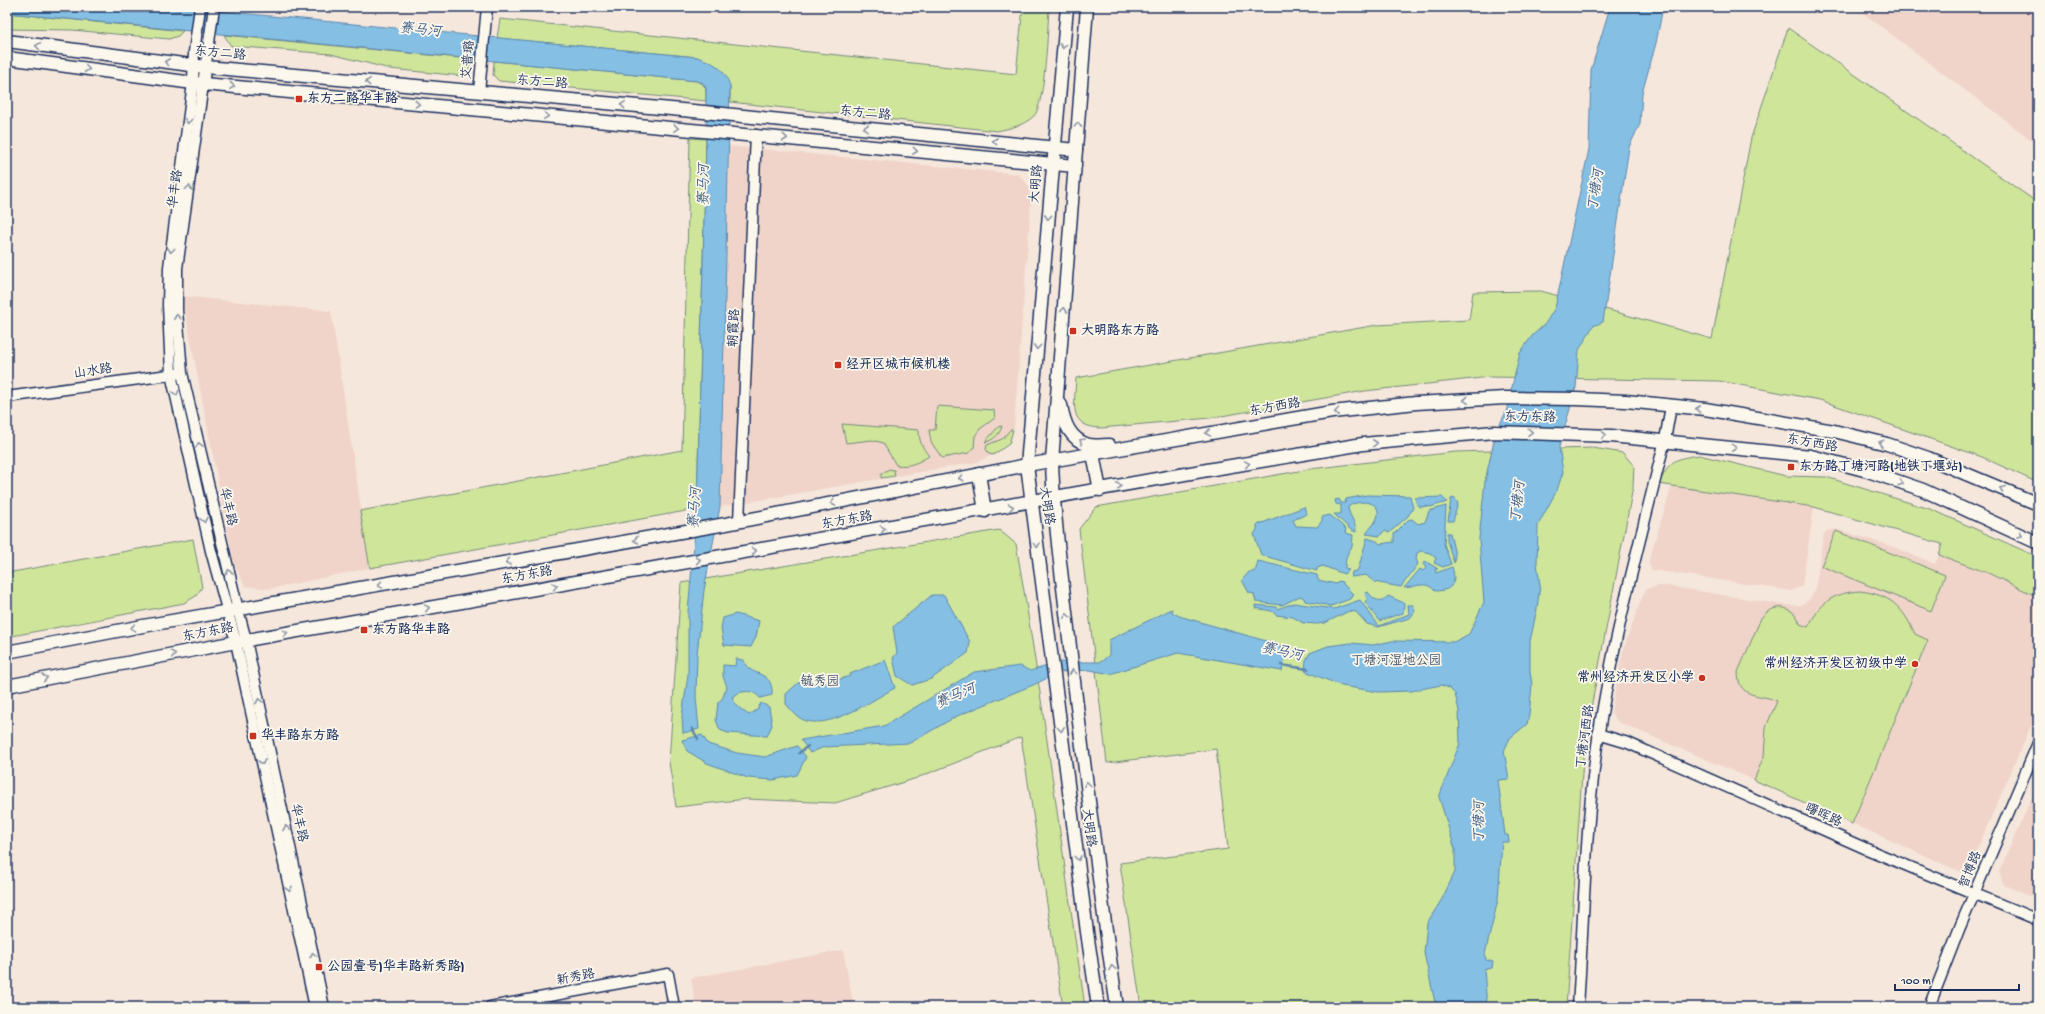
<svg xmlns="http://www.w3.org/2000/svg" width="2045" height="1014" viewBox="0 0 2045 1014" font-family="'Gochi Hand','LXGW WenKai TC',sans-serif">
  <rect width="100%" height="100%" fill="#f6e7dc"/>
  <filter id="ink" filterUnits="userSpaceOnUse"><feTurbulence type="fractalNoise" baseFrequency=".025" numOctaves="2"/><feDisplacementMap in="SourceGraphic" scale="8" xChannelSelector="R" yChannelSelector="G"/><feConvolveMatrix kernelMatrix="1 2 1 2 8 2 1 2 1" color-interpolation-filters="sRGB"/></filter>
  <g filter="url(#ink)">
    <!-- built -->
    <g fill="#f0d4c9">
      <polygon points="1855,7 2038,7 2038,145"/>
      <polygon points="729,146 1018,174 1032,189 1014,427 1009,444 993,455 977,462 720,507"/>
      <polygon points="182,296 331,311 370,568 269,589 245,586 234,564"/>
      <polygon points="1672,486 1814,507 1802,586 1791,591 1652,570 1648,563"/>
      <polygon points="1836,529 1894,547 1935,564 1939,555 1988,573 2038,597 2038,710 1968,870 1959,871 1754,780 1618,722 1611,713 1622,654 1641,600 1646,589 1658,586 1668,586 1785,605 1800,605 1808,601 1815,591 1823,537 1826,531"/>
      <polygon points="2038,783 2038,900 2004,885 1999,872"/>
      <polygon points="843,950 854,1007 696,1007 691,978"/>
    </g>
    <!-- green -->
    <g fill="#cfe59a" stroke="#758a7c">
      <path d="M1023,7H1049C1048,26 1045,105 1034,116C1023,126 1011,128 997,131L730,102V86L697,57L497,38L500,19L1016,74Z"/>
      <polygon points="7,13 183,31 178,36 169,39 72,30 7,29"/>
      <path d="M1788,28L2038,203V483L1982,457L1820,400L1719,381L1490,377L1365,391L1210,418L1101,428C1067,427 1075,403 1076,378L1377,325L1469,320L1473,292L1541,291L1712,339L1751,138Z"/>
      <polygon points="224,35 470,59 469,70 463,76 390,69 331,54 231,46"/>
      <path d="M494,61L697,81C707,85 706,90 706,101L499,81L493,75Z"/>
      <polygon points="690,138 706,139 697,509 370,568 360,511 682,450"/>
      <polygon points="937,406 994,410 995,418 980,429 975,436 974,448 969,453 942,458 931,442 929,430 935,430"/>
      <path d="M842,424L919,430C919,441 922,447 929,456C918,463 909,467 896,465L883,443L872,440L846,443Z"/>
      <path d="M1002,426C1000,434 993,441 985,442L998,427Z"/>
      <polygon points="1010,430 1013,430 1009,444 993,455 989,454 986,449 987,445 1002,439"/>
      <polygon points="1593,448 1623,453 1634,466 1633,487 1584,745 1566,1007 1141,1007 1120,863 1228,849 1216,749 1107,763 1079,529 1096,507 1310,469 1455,452"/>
      <path d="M1699,455L1786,476L1826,477L1933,510L2038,557V597L1988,573L1939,555L1942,544L1814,507L1659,484C1670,460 1673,459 1699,455Z"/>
      <polygon points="889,469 894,470 895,476 881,478 881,474"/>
      <path d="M999,530L1016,544C1043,697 1062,853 1085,1007H1063L1021,737L914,779L835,803L746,799L676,807L669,762L681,583Z"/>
      <polygon points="1836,531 1945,575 1931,611 1821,566"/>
      <polygon points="193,539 202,587 196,596 184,603 7,637 7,573"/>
      <path d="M1860,591C1891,595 1902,606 1915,634L1928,640L1852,824L1754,780L1764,756L1766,727L1777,701C1760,693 1738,700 1738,672L1761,618C1773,602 1795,605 1800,624L1808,627C1821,603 1831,593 1860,591Z"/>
    </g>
    <!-- water -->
    <g fill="#85c0e4" stroke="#5b86ae">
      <path d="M7,7H177L697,57C715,63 724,68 730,86L720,507L704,590L697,654L696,697L699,729L683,733L682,716L688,675V612L697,509L706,139V88L703,83L697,81L7,13Z"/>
      <polygon points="1610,7 1663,7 1656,43 1642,93 1640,124 1629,147 1603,322 1593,326 1579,350 1576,388 1559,447 1563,472 1557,490 1538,525 1537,563 1540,585 1537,609 1530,641 1530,672 1532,685 1529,715 1527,724 1510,738 1504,751 1509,779 1498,780 1505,835 1508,835 1509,842 1502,842 1498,900 1485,954 1486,960 1493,962 1492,968 1484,969 1487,1007 1436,1007 1424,953 1427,923 1442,899 1455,872 1455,849 1439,797 1460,743 1459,711 1455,694 1449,688 1441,685 1411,691 1379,692 1342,686 1305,671 1306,660 1310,653 1328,646 1351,643 1373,645 1392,641 1454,642 1469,634 1484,602 1479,539 1485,481 1496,432 1506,412 1520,353 1532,336 1545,324 1555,308 1589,149 1591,70"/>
      <path d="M1367,495L1410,496L1413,508L1408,516L1389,533L1385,531L1382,533L1380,536L1366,534C1370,528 1376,523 1378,515C1380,499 1356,500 1348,507C1349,516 1356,522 1356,532L1351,530L1334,514H1341V505L1336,504L1335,500L1339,499L1341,503H1345L1346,499Z"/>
      <polygon points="1442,497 1447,502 1430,507 1426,506 1421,507 1417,505 1415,498"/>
      <polygon points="1454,498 1458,503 1453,521 1448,521 1451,499"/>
      <polygon points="1446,506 1444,544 1451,564 1443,567 1434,563 1436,558 1430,553 1421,551 1417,553 1416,559 1418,564 1401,587 1374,582 1366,575 1351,577 1352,572 1358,570 1367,538 1377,541 1380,544 1394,542 1394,534 1408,520 1412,519 1418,524 1425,522 1429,511"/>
      <path d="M1304,507L1307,514L1293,520L1296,526L1317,527L1322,521V517L1330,515L1346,529L1345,533L1353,535L1352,547C1347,552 1345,560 1345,568L1349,570L1344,574L1323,566L1317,568V571L1261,555L1254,534L1257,530V525Z"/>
      <polygon points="1447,533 1450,533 1455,555 1454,563 1447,541"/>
      <polygon points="1258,561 1317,575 1318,580 1336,584 1339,581 1343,582 1343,584 1353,594 1350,599 1331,606 1305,601 1304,598 1300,596 1282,605 1256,602 1254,594 1249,593 1242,580 1249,572 1253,572 1256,569"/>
      <path d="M1425,561L1438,569H1435L1436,573L1452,567C1457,582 1453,591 1435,591C1426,580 1417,587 1404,588L1420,569L1423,571L1426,568L1423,564Z"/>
      <path d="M1368,592C1374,600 1380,604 1388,596L1404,603L1403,613L1379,621L1365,602L1367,599L1365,593Z"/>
      <polygon points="932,595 944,595 970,642 968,653 931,679 912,685 897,676 893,658 897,653 893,627"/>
      <polygon points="1360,600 1379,626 1409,614 1408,605 1413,605 1415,611 1410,618 1378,627 1367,624 1356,612 1349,611 1325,623 1316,624 1303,623 1293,617 1276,615 1272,611 1255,608 1255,605 1276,607 1277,609 1294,603 1334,609"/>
      <polygon points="1172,609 1172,612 1179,616 1280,645 1286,653 1282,671 1178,653 1110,674 1090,670 1060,672 1033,685 957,716 910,743 824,747 810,753 801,740 884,726 974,672 1020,666 1030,671 1061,662 1101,662 1109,655 1109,640"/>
      <polygon points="736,614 759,621 756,637 751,647 724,645 721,628 723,618"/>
      <path d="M736,659L744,660C747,678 774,668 772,695L760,698C753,689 741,690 732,697C735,705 741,710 749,715L757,710L761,703L769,707L772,725L767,736L728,733L720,730L716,720L718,702L722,699L727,687L723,676V665L735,666Z"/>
      <path d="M885,660L895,688C872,700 833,728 807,721C798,719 792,711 786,704V694L798,683L810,681L817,684L828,683L850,676V674Z"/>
      <polygon points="702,735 708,744 737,753 765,757 797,746 806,757 797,775 773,780 748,778 707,763 687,751 682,740"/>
    </g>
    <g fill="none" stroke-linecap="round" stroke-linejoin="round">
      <!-- stream -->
      <g stroke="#5b86ae" stroke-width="2.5">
        <polyline points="1281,665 1308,669"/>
        <polyline points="692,728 698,739"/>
        <polyline points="799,753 808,746"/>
      </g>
      <defs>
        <g id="minor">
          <polyline points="200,7 194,52 193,83 169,267 168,305 171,374 211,551 236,642 315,1007"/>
          <polyline points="214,7 177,268 177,310 182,373 238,610 246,640 324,1007"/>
          <polyline points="479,92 487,7"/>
          <polyline points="7,397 176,374"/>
          <polyline points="739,521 756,135"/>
          <polyline points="1598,734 1628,743 1869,850 2038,920"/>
          <polyline points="490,1007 668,974 674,1007"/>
          <path d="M1578,1007C1584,916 1585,823 1599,732C1614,634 1641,537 1665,440L1671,406"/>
          <polyline points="1929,1007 1960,927 2038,743"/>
        </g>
        <g id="major">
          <polyline points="1067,7 1027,465 1087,932 1098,1007"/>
          <path d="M1087,7L1052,461C1054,529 1065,597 1072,665C1086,779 1100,894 1117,1007"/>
          <polyline points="7,41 206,67 704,112 1076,150"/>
          <polyline points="7,58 193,83 1075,166"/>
          <path d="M1061,405C1064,423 1070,440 1089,445C1095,446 1103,445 1109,445"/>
          <polyline points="1093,454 1100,490"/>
          <polyline points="979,474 985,511"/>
          <polyline points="7,652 143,626 726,524 1027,465 1332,412 1416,403 1505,398 1576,399 1626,401 1705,409 1834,431 1887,444 1928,458 2038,504"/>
          <polyline points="7,686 236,642 1213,469 1363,444 1494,432 1611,436 1811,456 1868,471 1923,490 2038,543"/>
        </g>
      </defs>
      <!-- minor casing -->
      <use href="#minor" stroke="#1b2f5e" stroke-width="13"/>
      <!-- major casing -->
      <use href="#major" stroke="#1b2f5e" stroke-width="15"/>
      <!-- minor -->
      <use href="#minor" stroke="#fbf7ec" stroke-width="10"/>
      <!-- major -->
      <use href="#major" stroke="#fbf7ec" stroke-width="12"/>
    </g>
    <!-- one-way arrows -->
    <defs><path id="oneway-chevron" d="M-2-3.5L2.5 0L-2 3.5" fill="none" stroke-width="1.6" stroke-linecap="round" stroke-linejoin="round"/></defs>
    <g stroke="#8b93a5">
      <use href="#oneway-chevron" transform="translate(38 46) rotate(-172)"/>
      <use href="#oneway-chevron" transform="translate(1063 46) rotate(95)"/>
      <use href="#oneway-chevron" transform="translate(167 62) rotate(-173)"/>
      <use href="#oneway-chevron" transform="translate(87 69) rotate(7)"/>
      <use href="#oneway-chevron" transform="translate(368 82) rotate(-175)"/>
      <use href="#oneway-chevron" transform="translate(232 86) rotate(5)"/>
      <use href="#oneway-chevron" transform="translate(417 104) rotate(5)"/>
      <use href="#oneway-chevron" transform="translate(623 105) rotate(-175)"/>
      <use href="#oneway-chevron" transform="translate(546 116) rotate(5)"/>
      <use href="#oneway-chevron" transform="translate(188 121) rotate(97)"/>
      <use href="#oneway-chevron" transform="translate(1078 125) rotate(-86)"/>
      <use href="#oneway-chevron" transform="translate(676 128) rotate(5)"/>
      <use href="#oneway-chevron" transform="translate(866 128) rotate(-174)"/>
      <use href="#oneway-chevron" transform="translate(785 138) rotate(6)"/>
      <use href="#oneway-chevron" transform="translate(995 141) rotate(-174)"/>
      <use href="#oneway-chevron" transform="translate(915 151) rotate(6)"/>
      <use href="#oneway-chevron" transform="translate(189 188) rotate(-82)"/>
      <use href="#oneway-chevron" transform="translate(1048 217) rotate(95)"/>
      <use href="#oneway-chevron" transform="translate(171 250) rotate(97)"/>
      <use href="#oneway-chevron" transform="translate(1064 310) rotate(-86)"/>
      <use href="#oneway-chevron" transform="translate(177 317) rotate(-95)"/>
      <use href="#oneway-chevron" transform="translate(1037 347) rotate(95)"/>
      <use href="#oneway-chevron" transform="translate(176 393) rotate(76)"/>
      <use href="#oneway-chevron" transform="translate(1466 400) rotate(177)"/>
      <use href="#oneway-chevron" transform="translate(1698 409) rotate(-174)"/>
      <use href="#oneway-chevron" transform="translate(1337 412) rotate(173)"/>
      <use href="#oneway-chevron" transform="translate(1530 432) rotate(1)"/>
      <use href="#oneway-chevron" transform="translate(1208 433) rotate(170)"/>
      <use href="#oneway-chevron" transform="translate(1604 435) rotate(3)"/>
      <use href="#oneway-chevron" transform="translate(1082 441) rotate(-150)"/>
      <use href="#oneway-chevron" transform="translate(1375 443) rotate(-6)"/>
      <use href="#oneway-chevron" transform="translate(1881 443) rotate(-165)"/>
      <use href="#oneway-chevron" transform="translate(199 445) rotate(-103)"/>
      <use href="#oneway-chevron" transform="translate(1734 448) rotate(6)"/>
      <use href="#oneway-chevron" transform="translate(1247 464) rotate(-10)"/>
      <use href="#oneway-chevron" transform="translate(961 478) rotate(169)"/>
      <use href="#oneway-chevron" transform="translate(1901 483) rotate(19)"/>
      <use href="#oneway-chevron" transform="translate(1119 486) rotate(-10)"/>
      <use href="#oneway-chevron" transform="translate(2002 489) rotate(-157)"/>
      <use href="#oneway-chevron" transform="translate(833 503) rotate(169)"/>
      <use href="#oneway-chevron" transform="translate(1011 507) rotate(-10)"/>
      <use href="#oneway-chevron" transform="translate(204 520) rotate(77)"/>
      <use href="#oneway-chevron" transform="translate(883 529) rotate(-10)"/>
      <use href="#oneway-chevron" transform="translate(2020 535) rotate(25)"/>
      <use href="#oneway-chevron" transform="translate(636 540) rotate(170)"/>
      <use href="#oneway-chevron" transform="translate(1037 545) rotate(83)"/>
      <use href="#oneway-chevron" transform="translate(754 551) rotate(-10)"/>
      <use href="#oneway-chevron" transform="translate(698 560) rotate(-10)"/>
      <use href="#oneway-chevron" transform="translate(508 562) rotate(170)"/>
      <use href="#oneway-chevron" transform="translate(229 572) rotate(-103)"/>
      <use href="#oneway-chevron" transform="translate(380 585) rotate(170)"/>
      <use href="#oneway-chevron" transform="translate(555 586) rotate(-10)"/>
      <use href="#oneway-chevron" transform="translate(427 608) rotate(-10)"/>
      <use href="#oneway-chevron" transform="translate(1067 616) rotate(-97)"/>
      <use href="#oneway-chevron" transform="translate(133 628) rotate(169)"/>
      <use href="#oneway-chevron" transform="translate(285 633) rotate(-10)"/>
      <use href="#oneway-chevron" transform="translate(173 654) rotate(-11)"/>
      <use href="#oneway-chevron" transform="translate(1073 672) rotate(-97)"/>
      <use href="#oneway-chevron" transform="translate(45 678) rotate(-11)"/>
      <use href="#oneway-chevron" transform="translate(259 701) rotate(-102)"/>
      <use href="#oneway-chevron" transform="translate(1061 729) rotate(83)"/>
      <use href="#oneway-chevron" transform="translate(262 762) rotate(78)"/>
      <use href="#oneway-chevron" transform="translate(1087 784) rotate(-97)"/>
      <use href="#oneway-chevron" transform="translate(286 828) rotate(-102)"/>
      <use href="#oneway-chevron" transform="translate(1078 858) rotate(83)"/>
      <use href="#oneway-chevron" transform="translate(289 889) rotate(78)"/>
      <use href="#oneway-chevron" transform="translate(313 955) rotate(-102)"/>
      <use href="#oneway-chevron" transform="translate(1112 968) rotate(-99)"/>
    </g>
  </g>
  <!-- markers -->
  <g fill="#c8321e" stroke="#fbf7ec" stroke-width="1.5">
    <rect x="295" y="95" width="8" height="8" rx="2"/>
    <rect x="1069" y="327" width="8" height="8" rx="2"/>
    <rect x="834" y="361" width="8" height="8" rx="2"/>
    <rect x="1787" y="463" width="8" height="8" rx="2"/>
    <rect x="360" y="626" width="8" height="8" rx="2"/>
    <circle cx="1915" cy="664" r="4"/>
    <circle cx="1702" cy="678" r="4"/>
    <rect x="249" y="732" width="8" height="8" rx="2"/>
    <rect x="315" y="963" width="8" height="8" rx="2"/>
  </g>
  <g text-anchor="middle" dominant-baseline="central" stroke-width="3.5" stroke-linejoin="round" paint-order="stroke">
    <!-- street labels -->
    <g font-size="13" fill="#1b2f5e" stroke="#fbf7ec">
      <text transform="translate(220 54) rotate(6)">东方二路</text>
      <text transform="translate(469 60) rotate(-85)">艾普璐</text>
      <text transform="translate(542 83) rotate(5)">东方二路</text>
      <text transform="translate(865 114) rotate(6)">东方二路</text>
      <text transform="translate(1037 184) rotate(-85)">大明路</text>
      <text transform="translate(176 189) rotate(-82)">华丰路</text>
      <text transform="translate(735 328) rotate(-87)">朝霞路</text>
      <text transform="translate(93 372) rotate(-8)">山水路</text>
      <text transform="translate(1275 408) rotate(-10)">东方西路</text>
      <text transform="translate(1530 418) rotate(1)">东方东路</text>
      <text transform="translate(1812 444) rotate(10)">东方西路</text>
      <text transform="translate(1046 506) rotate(82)">大明路</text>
      <text transform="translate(227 507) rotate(77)">华丰路</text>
      <text transform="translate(847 521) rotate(-10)">东方东路</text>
      <text transform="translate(527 576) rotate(-10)">东方东路</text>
      <text transform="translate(208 633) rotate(-11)">东方东路</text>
      <text transform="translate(1586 737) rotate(-82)">丁塘河西路</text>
      <text transform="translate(1823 816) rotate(24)">曙晖路</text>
      <text transform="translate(298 823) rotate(78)">华丰路</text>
      <text transform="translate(1088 828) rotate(83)">大明路</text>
      <text transform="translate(1971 870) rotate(-67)">智博路</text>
      <text transform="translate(576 978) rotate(-11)">新秀路</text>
    </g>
    <!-- poi labels -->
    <g font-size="13" font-weight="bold" fill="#1b2f5e" stroke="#fbf7ec" text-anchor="start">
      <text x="307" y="99">东方二路华丰路</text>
      <text x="1081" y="331">大明路东方路</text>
      <text x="846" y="365">经开区城市候机楼</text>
      <text x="1799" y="467">东方路丁塘河路(地铁丁堰站)</text>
      <text x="372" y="630">东方路华丰路</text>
      <text x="1907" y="664" text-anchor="end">常州经济开发区初级中学</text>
      <text x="1694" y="678" text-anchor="end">常州经济开发区小学</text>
      <text x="261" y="736">华丰路东方路</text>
      <text x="327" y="967">公园壹号)华丰路新秀路)</text>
    </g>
    <!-- park labels -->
    <g font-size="13" fill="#3f536a" stroke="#fbf7ec">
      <text x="1396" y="661">丁塘河湿地公园</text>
      <text x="820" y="682">毓秀园</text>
    </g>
    <!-- water labels -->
    <g font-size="14" font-style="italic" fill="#3b5a86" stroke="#fbf7ec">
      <text transform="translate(420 31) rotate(6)">赛马河</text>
      <text transform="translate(705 185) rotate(-89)">赛马河</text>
      <text transform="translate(1597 190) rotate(-81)">丁塘河</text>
      <text transform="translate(1519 502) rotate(-83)">丁塘河</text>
      <text transform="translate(696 508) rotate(-86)">赛马河</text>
      <text transform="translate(1282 653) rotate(12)">赛马河</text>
      <text transform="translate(956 697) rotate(-23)">赛马河</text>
      <text transform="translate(1480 822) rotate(-90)">丁塘河</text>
    </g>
  </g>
  <!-- margin -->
  <rect width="2045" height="1014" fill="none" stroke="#fbf7ec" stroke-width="24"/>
  <rect x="12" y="12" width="2021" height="990" fill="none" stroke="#1b2f5e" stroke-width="1.5" filter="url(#ink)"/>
  <!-- scale -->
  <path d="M1895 984v6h124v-6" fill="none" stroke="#1b2f5e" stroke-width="2"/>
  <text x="1901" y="984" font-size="12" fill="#1b2f5e" stroke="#fbf7ec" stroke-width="3" paint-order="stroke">100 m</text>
</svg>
